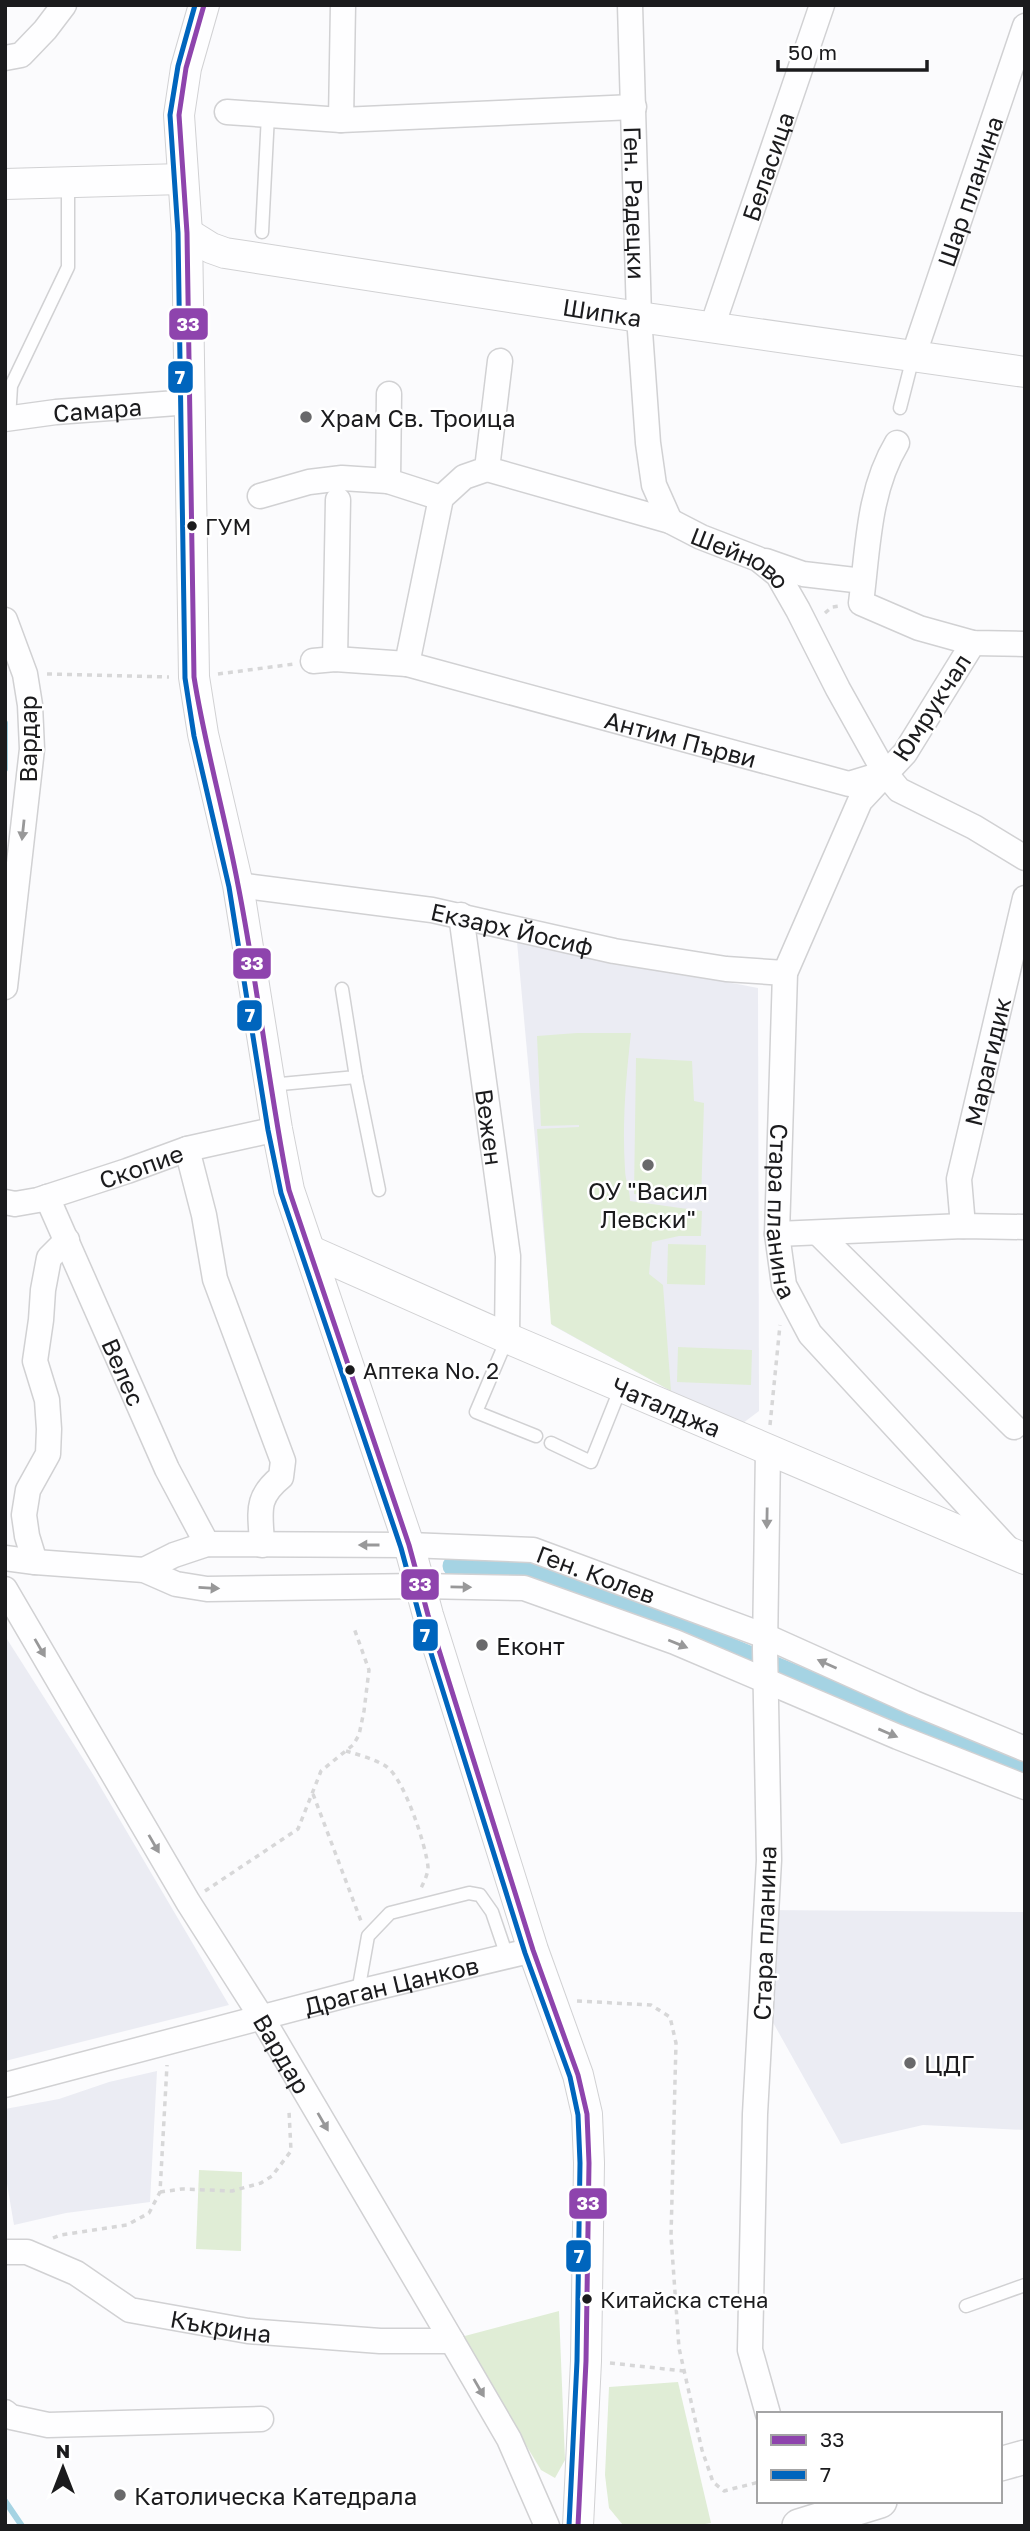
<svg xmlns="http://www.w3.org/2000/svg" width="1030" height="2531" viewBox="0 0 1030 2531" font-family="'Golos Text',sans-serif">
  <rect width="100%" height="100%" fill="#fbfbfd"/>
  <!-- built -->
  <g fill="#ebecf3">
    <polygon points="517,942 758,988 759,1411 743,1423 671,1391 552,1325"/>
    <polygon points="5,1636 94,1776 229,2005 5,2061"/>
    <polygon points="765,1910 1025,1912 1025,2130 923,2125 841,2144 761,2001"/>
    <polygon points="157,2071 150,2202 66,2213 14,2225 5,2172 5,2109 59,2099 109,2082"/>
  </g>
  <!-- green -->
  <g fill="#e0edd6">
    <path d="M577,1033H631C626,1077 622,1124 625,1169C625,1180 630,1189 630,1201L702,1211L701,1236H679L652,1242L649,1274L663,1285L671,1391L551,1324L537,1129L579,1127V1125L541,1126L537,1036Z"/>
    <polygon points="636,1058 692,1061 694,1101 704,1103 701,1201 634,1194"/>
    <polygon points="668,1244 706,1245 705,1285 667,1284"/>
    <polygon points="678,1347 752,1350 751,1385 677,1382"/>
    <polygon points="199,2170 242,2172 241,2251 196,2249"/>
    <polygon points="559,2311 565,2460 555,2478 541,2470 461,2337"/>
    <polygon points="678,2382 711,2523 693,2526 623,2525 609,2508 605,2475 609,2387"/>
  </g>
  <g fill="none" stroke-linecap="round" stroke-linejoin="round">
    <!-- stream -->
    <g stroke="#a5d3e3" stroke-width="6">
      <polyline points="5,723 5,769"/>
      <polyline points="5,2501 22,2526"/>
    </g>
    <!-- canal -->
    <polyline stroke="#a5d3e3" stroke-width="21" points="453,1566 513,1566 650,1615 1025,1771"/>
    <defs>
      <g id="service">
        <polyline points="262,232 268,115"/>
        <polyline points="900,408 913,357"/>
        <polyline points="9,419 11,386 68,267 68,182"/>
        <polyline points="356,1077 379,1190"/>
        <polyline points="270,1085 356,1077 342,989"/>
        <polyline points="507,1339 476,1412 536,1436"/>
        <polyline points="551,1443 591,1462 621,1387"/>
        <polyline points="358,1992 368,1936 390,1913 469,1893 480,1895 492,1912 507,1956"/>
        <polyline points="966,2306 1025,2285"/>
      </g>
      <g id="minor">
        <polyline points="343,5 341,120 634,107"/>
        <path id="s1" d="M630,5L639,317L648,443L654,485L670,521"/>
        <polyline points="5,58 21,55 45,30 64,5"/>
        <polyline points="227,112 341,120"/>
        <path id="s2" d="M712,327L822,5"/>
        <path id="s3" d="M913,357L1025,26"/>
        <polyline points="389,394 388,481 441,498"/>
        <path id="s4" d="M5,419L56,412L190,402"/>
        <path d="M897,443C868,491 868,549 861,603L919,628L973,643L1025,644"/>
        <path id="s5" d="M487,469L670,521L701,537L758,559L778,575L798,610L838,689L885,773"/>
        <polyline points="260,496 309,482 342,478 388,481"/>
        <polyline points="766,561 803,574 863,581"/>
        <polyline points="5,620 25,674 30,705 32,749 5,987"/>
        <path id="s6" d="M973,643L905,753L860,801L785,973L777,1234L784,1285L810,1334L1009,1550"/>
        <polyline points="335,659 338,500"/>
        <path id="s7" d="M313,661L335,659L407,664L849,784L885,773L899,790L974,827L1025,858"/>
        <polyline points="407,664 441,498 464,477 487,469 500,361"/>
        <path id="s8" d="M238,885L432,910L614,951L726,969L785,973"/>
        <path id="s9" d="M461,915L508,1256L507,1338"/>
        <path d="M187,1149L204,1215L215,1279L283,1461L281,1477C254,1499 261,1513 262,1545"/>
        <path id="s10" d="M47,1197L167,1469L207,1544"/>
        <path id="s11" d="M5,1202L15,1204L38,1200L127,1171L187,1149L277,1129"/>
        <path id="s12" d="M963,1226L959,1179L1025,898"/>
        <polyline points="818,1233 1014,1427"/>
        <polyline points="777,1234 963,1226 1025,1227"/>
        <polyline points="768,1450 765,1649 769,1860 755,2114 750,2350 768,2414"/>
        <polyline points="5,1558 35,1562 144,1570 176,1584 207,1589 420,1586 524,1588 675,1642 898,1737 1025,1787"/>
        <polyline points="35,1562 27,1536 24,1515 28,1490 48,1454 49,1429 47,1400 35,1361 41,1320 43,1290 49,1258 67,1240"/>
        <path id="s13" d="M144,1570L174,1555L207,1544L409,1545L533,1550L765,1636L914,1703L1025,1749"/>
        <path id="s14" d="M5,1589L188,1902L262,2018L452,2341L509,2439L547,2526"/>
        <path id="s15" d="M5,2085L358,1992L533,1950"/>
        <path id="s16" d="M5,2252H27L76,2273L130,2310L248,2331L380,2341H452"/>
        <polyline points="5,2412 11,2417 48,2425 261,2419"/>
      </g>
      <g id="tertiary">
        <polyline points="204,5 186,68 179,115 187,233 194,677 203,734 238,885 277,1129 289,1190 409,1545 428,1615 533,1950 578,2075 587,2114 589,2163 586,2361 578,2526"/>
        <polyline points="5,184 182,179"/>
        <path id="s17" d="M187,233L211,248L225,253L639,317L1025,372"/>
        <path id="s18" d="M311,1251L507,1338L1025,1559"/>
      </g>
      <g id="secondary">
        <polyline points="1000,2464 1025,2457"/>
        <polyline points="799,2526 880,2501"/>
      </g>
    </defs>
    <!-- service casing -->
    <use href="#service" stroke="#d1d1d3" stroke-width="15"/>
    <!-- minor casing -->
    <use href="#minor" stroke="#d1d1d3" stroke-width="27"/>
    <!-- tertiary casing -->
    <use href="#tertiary" stroke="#d1d1d3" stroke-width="32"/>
    <!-- secondary casing -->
    <use href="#secondary" stroke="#d1d1d3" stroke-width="36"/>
    <!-- path -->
    <g stroke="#d7d7d8" stroke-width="3.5" stroke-dasharray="5 5" stroke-linecap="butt">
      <polyline points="825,613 832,607 840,606"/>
      <polyline points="47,674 169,677"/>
      <polyline points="218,674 294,664"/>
      <polyline points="770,1425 780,1325"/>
      <path d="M346,1751C359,1755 375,1759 387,1767C404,1779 426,1845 428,1867C428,1874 424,1882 421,1888"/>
      <polyline points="313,1794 361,1921"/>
      <polyline points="205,1891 298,1829 321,1771 353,1745 359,1735 364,1711 369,1670 354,1628"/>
      <polyline points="577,2001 651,2005 670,2017 676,2043 671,2236 679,2348 702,2450 713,2482 724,2491 759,2482"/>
      <polyline points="160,2192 182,2189 232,2191 261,2183 272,2176 291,2151 289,2111"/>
      <polyline points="53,2238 60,2235 127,2225 149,2213 160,2192 167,2065"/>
      <polyline points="610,2363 684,2371"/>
    </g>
    <!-- service -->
    <use href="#service" stroke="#fefeff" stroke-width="12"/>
    <!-- minor -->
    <use href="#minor" stroke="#fefeff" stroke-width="24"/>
    <!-- tertiary -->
    <use href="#tertiary" stroke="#fefeff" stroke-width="30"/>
    <!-- secondary -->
    <use href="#secondary" stroke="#fefeff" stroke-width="33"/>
    <defs>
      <path id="bus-1" d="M204,5L186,68L179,115L187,233L194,677C205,747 225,815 238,885C258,986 269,1089 289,1190L409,1545L428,1615L533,1950L578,2075L587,2114L589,2163L586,2361L578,2526"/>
      <polyline id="bus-2" points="195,5 178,66 170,115 178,233 185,678 194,736 229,887 268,1130 281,1193 401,1548 420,1618 525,1953 570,2077 578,2115 580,2163 577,2361 569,2526"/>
    </defs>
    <!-- bus-1 casing -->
    <use href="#bus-1" stroke="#fff" stroke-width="10"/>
    <!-- bus-2 casing -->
    <use href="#bus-2" stroke="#fff" stroke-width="10"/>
    <!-- bus-1 -->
    <use href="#bus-1" stroke="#8e44ad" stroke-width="5"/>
    <!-- bus-2 -->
    <use href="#bus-2" stroke="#0065bd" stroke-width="5"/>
  </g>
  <!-- one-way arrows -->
  <defs><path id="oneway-solid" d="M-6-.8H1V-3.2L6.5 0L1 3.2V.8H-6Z" transform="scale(1.75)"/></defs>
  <g fill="#989899">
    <use href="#oneway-solid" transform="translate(23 830) rotate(96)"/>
    <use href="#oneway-solid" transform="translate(767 1518) rotate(91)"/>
    <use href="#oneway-solid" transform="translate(369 1545) rotate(-180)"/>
    <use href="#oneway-solid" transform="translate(461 1587) rotate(1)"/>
    <use href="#oneway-solid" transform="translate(209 1588) rotate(3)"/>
    <use href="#oneway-solid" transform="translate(678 1644) rotate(22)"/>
    <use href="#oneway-solid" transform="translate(40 1648) rotate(60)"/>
    <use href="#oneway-solid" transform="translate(827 1664) rotate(-156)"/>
    <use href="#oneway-solid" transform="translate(888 1733) rotate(23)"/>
    <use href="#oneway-solid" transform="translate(154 1844) rotate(60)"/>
    <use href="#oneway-solid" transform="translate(323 2122) rotate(60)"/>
    <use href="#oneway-solid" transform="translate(479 2388) rotate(60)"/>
  </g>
  <!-- markers -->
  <g fill="#69696b" stroke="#fff" stroke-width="2.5">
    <circle cx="306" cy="417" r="7"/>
    <circle cx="648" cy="1165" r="7"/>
    <circle cx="482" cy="1645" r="7"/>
    <circle cx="910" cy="2063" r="7"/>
    <circle cx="120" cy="2495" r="7"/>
  </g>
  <g fill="#1b1b1d" stroke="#fff" stroke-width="2.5">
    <circle cx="192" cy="526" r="6"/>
    <circle cx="350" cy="1370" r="6"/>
    <circle cx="587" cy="2299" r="6"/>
  </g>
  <g text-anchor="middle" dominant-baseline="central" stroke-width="5" stroke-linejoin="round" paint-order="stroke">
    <!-- bus labels -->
    <g font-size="22" fill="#1b1b1d" stroke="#fff" text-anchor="start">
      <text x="205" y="526">ГУМ</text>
      <text x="363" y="1370">Аптека No. 2</text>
      <text x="600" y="2299">Китайска стена</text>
    </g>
    <!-- street labels -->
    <g font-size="24" fill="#1b1b1d" stroke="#fff">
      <text stroke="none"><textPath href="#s2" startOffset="170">Беласица</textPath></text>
      <text stroke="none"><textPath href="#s3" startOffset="175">Шар планина</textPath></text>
      <text stroke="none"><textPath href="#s1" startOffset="198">Ген. Радецки</textPath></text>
      <text stroke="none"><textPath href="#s17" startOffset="425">Шипка</textPath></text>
      <text stroke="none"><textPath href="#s4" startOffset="93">Самара</textPath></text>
      <text stroke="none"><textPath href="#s5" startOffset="270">Шейново</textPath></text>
      <text transform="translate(931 707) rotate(-57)">Юмрукчал</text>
      <text stroke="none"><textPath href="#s7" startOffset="378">Антим Първи</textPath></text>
      <text transform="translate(27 739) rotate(-90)">Вардар</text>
      <text stroke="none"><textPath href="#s8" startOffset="278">Екзарх Йосиф</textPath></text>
      <text stroke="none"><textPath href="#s12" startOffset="168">Марагидик</textPath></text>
      <text stroke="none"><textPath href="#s9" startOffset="214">Вежен</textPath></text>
      <text stroke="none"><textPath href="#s11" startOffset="142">Скопие</textPath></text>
      <text stroke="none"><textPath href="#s6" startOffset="621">Стара планина</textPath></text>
      <text stroke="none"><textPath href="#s10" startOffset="191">Велес</textPath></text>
      <text stroke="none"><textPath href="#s18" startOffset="388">Чаталджа</textPath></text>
      <text stroke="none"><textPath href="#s13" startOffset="462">Ген. Колев</textPath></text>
      <text transform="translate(764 1933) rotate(-88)">Стара планина</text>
      <text stroke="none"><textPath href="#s15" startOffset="399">Драган Цанков</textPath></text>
      <text stroke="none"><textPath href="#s14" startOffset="541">Вардар</textPath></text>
      <text stroke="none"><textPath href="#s16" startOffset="233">Къкрина</textPath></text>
    </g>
    <!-- poi labels -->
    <g font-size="24" fill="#1b1b1d" stroke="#fff" text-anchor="start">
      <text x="320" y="417">Храм Св. Троица</text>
      <text x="648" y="1190" text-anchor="middle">ОУ "Васил<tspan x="648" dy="28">Левски"</tspan></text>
      <text x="496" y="1645">Еконт</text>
      <text x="924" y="2063">ЦДГ</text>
      <text x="134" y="2495">Католическа Катедрала</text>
    </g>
  </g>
  <g stroke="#fff" stroke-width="2.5">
    <rect x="168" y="307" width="41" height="34" rx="7" fill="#8e44ad"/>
    <rect x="167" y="360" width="27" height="34" rx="7" fill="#0065bd"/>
    <rect x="232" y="947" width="40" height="33" rx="7" fill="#8e44ad"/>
    <rect x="236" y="999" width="27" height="33" rx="7" fill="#0065bd"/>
    <rect x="400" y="1568" width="40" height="33" rx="7" fill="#8e44ad"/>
    <rect x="412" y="1618" width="27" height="34" rx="7" fill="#0065bd"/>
    <rect x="568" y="2187" width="40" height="33" rx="7" fill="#8e44ad"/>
    <rect x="565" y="2239" width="27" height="34" rx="7" fill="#0065bd"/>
  </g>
  <g font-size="19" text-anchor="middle" font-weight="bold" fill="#fff">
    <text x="188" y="331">33</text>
    <text x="180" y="384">7</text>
    <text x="252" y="970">33</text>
    <text x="250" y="1022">7</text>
    <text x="420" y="1591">33</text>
    <text x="425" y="1642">7</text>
    <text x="588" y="2210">33</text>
    <text x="579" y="2263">7</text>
  </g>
  <!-- border -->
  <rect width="1030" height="2531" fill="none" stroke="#1b1b1d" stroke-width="14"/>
  <!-- legend -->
  <rect x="757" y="2412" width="245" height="91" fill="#ffffff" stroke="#a4a4a5" stroke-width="2"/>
  <rect x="771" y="2435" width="35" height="10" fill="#8e44ad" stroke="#a4a4a5" stroke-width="2"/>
  <text x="820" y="2447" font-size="21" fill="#1b1b1d">33</text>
  <rect x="771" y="2470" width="35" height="10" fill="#0065bd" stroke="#a4a4a5" stroke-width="2"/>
  <text x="820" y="2482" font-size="21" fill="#1b1b1d">7</text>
  <!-- north arrow -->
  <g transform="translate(63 2468)" stroke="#ffffff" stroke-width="5" paint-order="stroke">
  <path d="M0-5L12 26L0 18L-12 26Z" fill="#1b1b1d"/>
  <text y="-10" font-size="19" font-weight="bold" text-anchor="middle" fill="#1b1b1d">N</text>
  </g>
  <!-- scale -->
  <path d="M778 60v10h149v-10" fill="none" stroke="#1b1b1d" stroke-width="3.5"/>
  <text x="788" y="60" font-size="21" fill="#1b1b1d" stroke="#ffffff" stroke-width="5" paint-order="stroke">50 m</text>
</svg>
